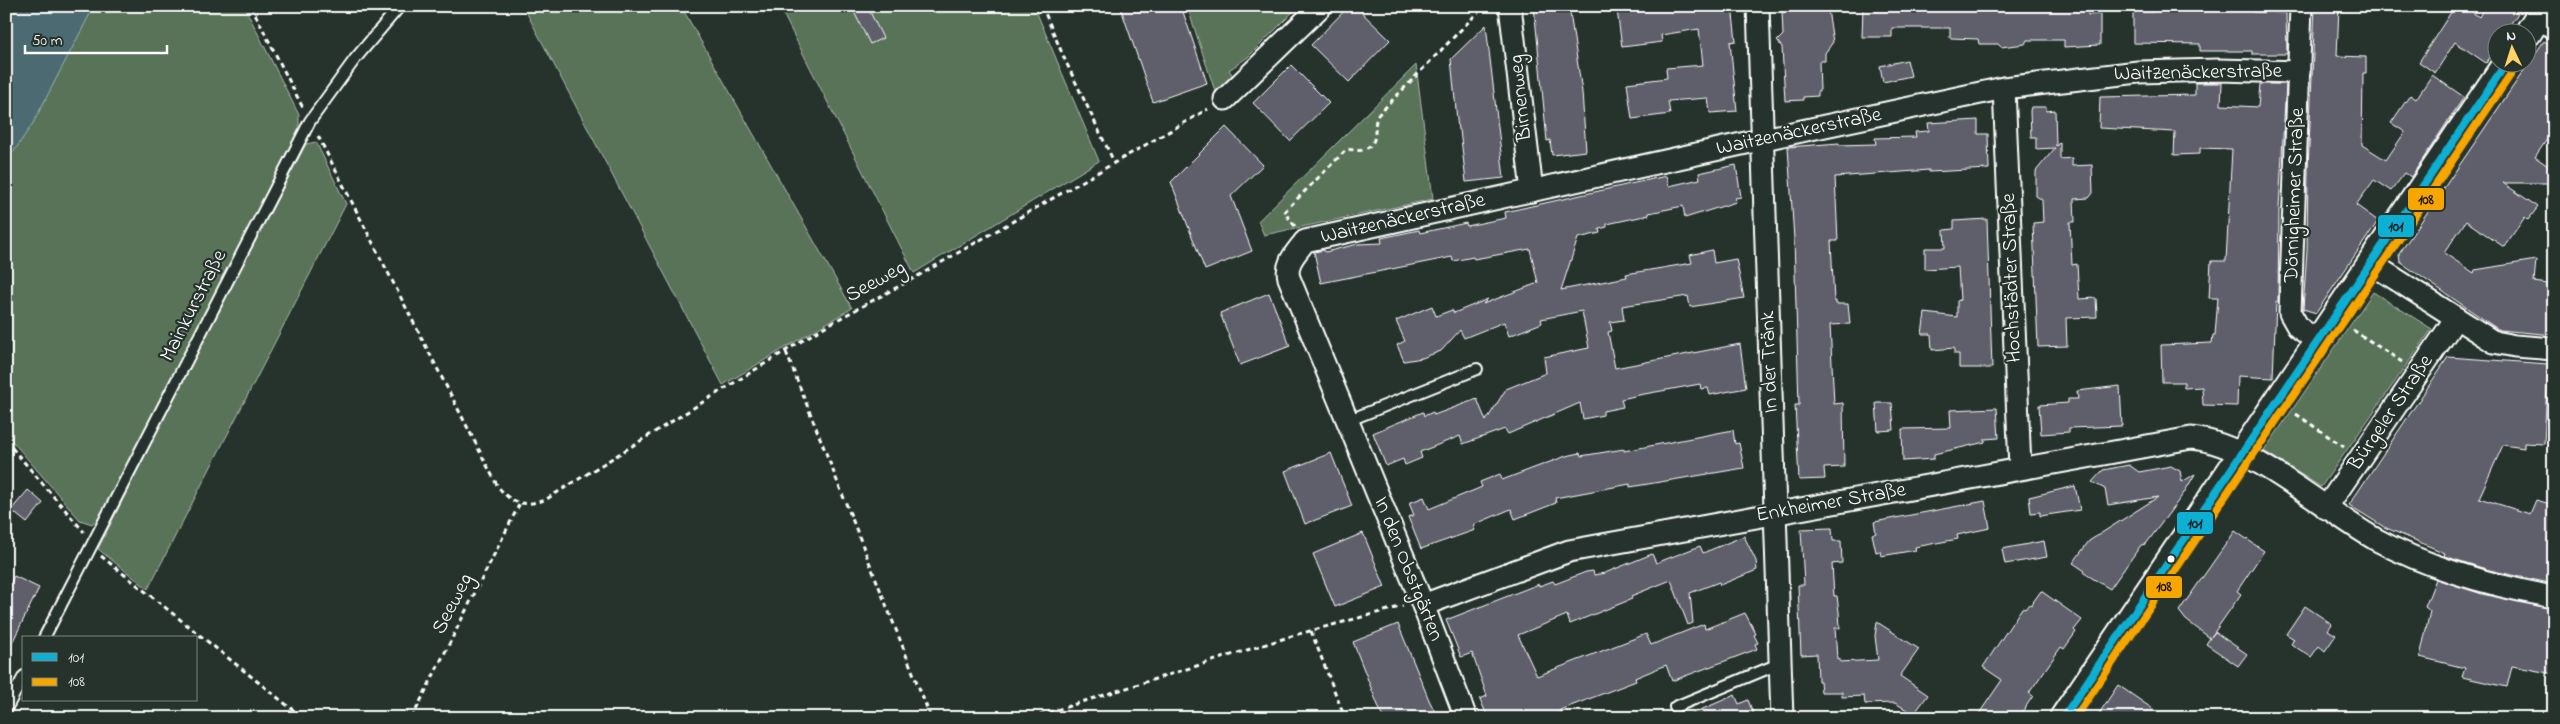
<svg xmlns="http://www.w3.org/2000/svg" width="2560" height="724" viewBox="0 0 2560 724" font-family="'Indie Flower',sans-serif">
  <rect width="100%" height="100%" fill="#26332d"/>
  <filter id="ink" filterUnits="userSpaceOnUse"><feTurbulence type="fractalNoise" baseFrequency=".02" numOctaves="2"/><feDisplacementMap in="SourceGraphic" scale="10" xChannelSelector="R" yChannelSelector="G"/><feConvolveMatrix kernelMatrix="1 2 1 2 8 2 1 2 1" color-interpolation-filters="sRGB"/></filter>
  <g filter="url(#ink)">
    <!-- green -->
    <g fill="#597358" stroke="#acb9ac">
      <polygon points="94,6 244,6 299,115 299,131 102,516 92,524 80,520 6,434 6,163 33,123"/>
      <polygon points="523,6 681,6 852,308 723,385"/>
      <polygon points="779,6 1034,6 1099,161 914,273"/>
      <polygon points="1187,6 1299,6 1248,57 1229,70 1234,77 1216,94"/>
      <polygon points="1416,65 1433,199 1264,235 1258,221"/>
      <polygon points="316,142 346,204 148,589 98,549 186,374 306,144"/>
      <polygon points="2373,292 2432,329 2321,487 2264,451"/>
    </g>
    <!-- water -->
    <polygon fill="#4b6b72" stroke="#93a6aa" points="6,6 94,6 33,123 6,163"/>
    <!-- building -->
    <g fill="#5f5f6c" stroke="#fff">
      <polygon points="851,6 867,6 883,38 870,44"/>
      <polygon points="1120,6 1181,6 1207,83 1153,102"/>
      <polygon points="1349,6 1355,6 1390,40 1349,82 1311,45"/>
      <polygon points="1534,6 1569,6 1582,92 1586,151 1552,155 1550,140 1547,141"/>
      <polygon points="1635,6 1658,6 1658,9 1685,6 1732,6 1736,41 1730,42 1737,111 1710,113 1708,98 1668,101 1670,114 1632,119 1627,83 1667,78 1666,68 1703,65 1699,29 1661,35 1662,42 1622,47 1617,10"/>
      <polygon points="1863,6 2088,8 2088,15 2100,14 2100,45 2064,47 2064,40 2027,40 2025,44 2001,47 1998,44 1979,44 1978,39 1950,38 1950,28 1892,28 1892,37 1862,37"/>
      <polygon points="2153,6 2253,6 2253,12 2286,13 2287,54 2252,54 2252,51 2200,51 2200,44 2133,43 2133,12 2153,12"/>
      <polygon points="2315,6 2339,6 2337,56 2366,57 2366,73 2363,73 2362,145 2386,160 2405,132 2391,123 2410,95 2416,99 2432,75 2464,97 2411,177 2405,173 2391,191 2374,180 2356,205 2378,221 2316,313 2303,309 2307,250 2308,169"/>
      <polygon points="2455,6 2464,6 2479,17 2485,6 2523,6 2505,32 2498,32 2498,46 2486,63 2455,42 2435,73 2419,62"/>
      <polygon points="1828,10 1833,42 1825,53 1825,61 1819,61 1820,90 1818,90 1818,96 1803,97 1803,100 1785,101 1782,47 1777,41 1783,35 1782,12"/>
      <polygon points="1486,25 1504,178 1466,182 1460,130 1458,130 1451,59"/>
      <polygon points="2544,41 2554,48 2554,129 2535,157 2551,168 2549,173 2554,176 2554,183 2503,183 2538,207 2528,220 2525,217 2504,247 2466,221 2444,253 2474,273 2475,270 2536,260 2534,282 2554,285 2554,335 2499,330 2400,262 2399,254"/>
      <polygon points="1907,60 1911,76 1883,82 1880,66"/>
      <polygon points="1291,65 1329,103 1290,141 1253,103"/>
      <polygon points="2195,83 2222,83 2221,105 2258,107 2260,84 2286,84 2279,208 2278,302 2276,301 2273,378 2238,376 2237,406 2203,405 2202,387 2184,388 2184,382 2162,382 2161,345 2212,343 2213,335 2215,335 2218,298 2209,298 2211,261 2226,261 2232,149 2200,148 2200,154 2174,155 2175,132 2099,128 2100,97 2195,95"/>
      <polygon points="2031,107 2046,107 2046,111 2055,110 2056,146 2060,142 2060,159 2072,158 2072,166 2092,165 2093,193 2089,198 2074,199 2075,222 2070,222 2072,265 2077,264 2079,299 2096,298 2097,317 2066,318 2067,346 2038,347 2033,223 2043,222 2042,200 2036,196 2036,171 2055,148 2036,149 2036,137 2031,137 2030,111"/>
      <polygon points="1978,120 1978,134 1988,134 1989,169 1929,172 1929,170 1835,177 1838,241 1831,241 1834,301 1836,301 1836,304 1848,304 1850,324 1830,325 1834,404 1843,403 1844,467 1824,468 1825,479 1799,480 1795,405 1799,405 1794,239 1788,147 1839,143 1839,145 1876,144 1875,138 1916,137 1915,132 1929,131 1928,123"/>
      <polygon points="1226,127 1263,165 1231,196 1252,251 1205,270 1171,182"/>
      <polygon points="1736,165 1741,197 1735,198 1736,202 1685,218 1683,206 1649,213 1649,215 1607,224 1607,227 1599,229 1600,233 1578,238 1561,290 1627,277 1626,274 1692,263 1690,255 1712,250 1714,263 1736,259 1744,298 1690,307 1688,296 1622,306 1624,320 1610,322 1612,331 1608,332 1615,368 1740,344 1746,388 1710,395 1708,388 1701,389 1700,384 1639,395 1621,399 1623,407 1603,411 1603,415 1583,419 1580,403 1508,434 1505,429 1463,444 1460,436 1420,452 1422,458 1405,465 1403,459 1386,466 1373,433 1423,412 1424,416 1433,412 1434,415 1477,399 1486,421 1506,389 1546,373 1544,357 1589,348 1582,311 1541,319 1542,323 1509,336 1504,322 1464,338 1460,330 1441,351 1422,358 1404,361 1397,345 1405,341 1396,321 1432,306 1436,316 1452,310 1454,313 1488,299 1483,304 1538,283 1530,249 1474,259 1473,257 1453,261 1452,257 1321,283 1314,252 1324,250 1325,252 1358,244 1382,243 1381,238 1419,230 1420,233 1466,223 1467,226 1486,222 1506,218 1505,212 1666,176 1669,186 1700,179 1699,173"/>
      <polygon points="1987,219 1992,368 1959,368 1959,354 1954,354 1954,348 1932,350 1931,334 1922,334 1925,313 1957,317 1957,301 1960,300 1958,267 1925,269 1925,248 1945,248 1944,230 1954,229 1954,221"/>
      <polygon points="1269,293 1290,346 1240,365 1220,313"/>
      <polygon points="2448,357 2548,364 2544,444 2524,443 2524,448 2503,445 2479,498 2530,514 2536,500 2554,505 2554,584 2489,570 2444,556 2445,553 2384,527 2349,505"/>
      <polygon points="2120,386 2122,426 2069,428 2069,432 2041,434 2039,405 2068,403 2068,399 2078,399 2077,391"/>
      <polygon points="1876,403 1892,403 1894,430 1878,431"/>
      <polygon points="1997,408 1999,438 1985,439 1985,442 1934,454 1934,459 1903,461 1902,429 1951,428 1950,410"/>
      <polygon points="1733,430 1735,444 1739,443 1744,468 1630,487 1630,484 1555,498 1556,503 1515,519 1511,509 1473,525 1475,530 1421,549 1408,517 1414,515 1409,503 1424,497 1429,509 1482,487 1480,482 1500,474 1502,480 1566,456 1580,453 1581,456 1624,449 1624,451"/>
      <polygon points="1331,453 1352,506 1305,524 1285,471"/>
      <polygon points="2129,465 2139,472 2171,466 2180,471 2182,482 2195,474 2184,493 2146,544 2141,545 2110,589 2084,573 2085,571 2073,563 2089,541 2158,497 2108,505 2105,489 2092,482 2103,470"/>
      <polygon points="2075,486 2080,510 2040,516 2040,512 2031,513 2029,497"/>
      <polygon points="28,490 43,503 27,523 11,510"/>
      <polygon points="1985,501 1990,528 1957,535 1958,539 1915,547 1916,550 1881,556 1880,551 1876,552 1872,534 1876,533 1874,522"/>
      <polygon points="1832,528 1833,541 1841,541 1842,563 1832,564 1834,596 1837,596 1839,612 1840,628 1835,628 1837,659 1840,659 1840,662 1878,660 1875,636 1877,622 1919,649 1900,676 1928,695 1914,714 1895,703 1865,704 1864,696 1842,697 1842,692 1821,692 1820,681 1818,681 1817,654 1801,655 1798,585 1804,585 1801,529"/>
      <polygon points="2235,531 2264,551 2237,591 2241,594 2211,637 2215,632 2247,654 2238,666 2206,644 2210,638 2186,620 2179,611"/>
      <polygon points="1363,533 1385,587 1335,607 1313,554"/>
      <polygon points="1744,536 1756,561 1757,570 1720,585 1719,582 1690,593 1693,623 1688,625 1671,580 1631,596 1632,599 1570,624 1567,615 1518,635 1537,676 1646,634 1651,645 1704,624 1705,629 1745,613 1756,634 1754,635 1758,643 1755,644 1757,649 1672,681 1666,665 1635,678 1636,681 1560,710 1561,713 1548,718 1488,718 1480,699 1487,696 1472,653 1461,657 1446,620 1539,584 1539,586 1553,581 1555,584 1586,572 1593,571 1594,575 1605,573 1652,554 1656,563 1700,546 1703,553"/>
      <polygon points="2044,541 2047,557 2005,564 2002,549"/>
      <polygon points="14,576 39,588 6,655 6,592"/>
      <polygon points="2436,579 2482,594 2554,609 2554,674 2512,666 2507,687 2462,677 2465,668 2420,657 2430,611 2425,607"/>
      <polygon points="2041,591 2082,620 2074,630 2076,632 2064,649 2061,647 2029,693 2033,696 2018,718 1976,718 2002,680 1983,667 2022,608 2025,609 2029,604 2031,605"/>
      <polygon points="2305,606 2332,624 2328,630 2336,635 2325,651 2319,646 2311,657 2291,644 2294,639 2286,634"/>
      <polygon points="1398,624 1429,700 1438,718 1383,718 1353,642"/>
      <polygon points="2118,685 2166,718 2096,718"/>
      <polygon points="1735,695 1739,704 1748,700 1755,718 1682,718"/>
    </g>
    <g fill="none" stroke-linecap="round" stroke-linejoin="round">
      <defs>
        <g id="service">
          <polyline points="1347,421 1477,369"/>
          <polyline points="44,638 310,121 355,59 400,6"/>
          <polyline points="1675,707 1781,663"/>
          <polyline points="6,709 24,676"/>
        </g>
        <g id="minor">
          <polyline points="1510,6 1532,191"/>
          <polyline points="1758,6 1782,718"/>
          <polyline points="2301,6 2290,313 2298,327 2318,342"/>
          <polyline points="2538,17 2554,28"/>
          <polyline points="2004,88 2020,468"/>
          <polyline points="1225,99 1321,6"/>
          <polyline points="2372,264 2494,342 2515,346 2554,349"/>
          <polyline points="2326,508 2456,318"/>
          <path d="M1423,605L1569,551L2191,438C2251,443 2323,510 2377,540C2431,569 2493,586 2554,597"/>
          <path d="M1466,718L1423,605L1289,278C1285,263 1296,253 1305,241L1764,139L2004,88L2138,72L2218,70L2299,72"/>
        </g>
        <g id="tertiary">
          <polyline points="2528,33 2545,6"/>
          <polyline points="2063,718 2507,62"/>
        </g>
      </defs>
      <!-- service casing -->
      <use href="#service" stroke="#fff" stroke-width="14"/>
      <!-- minor casing -->
      <use href="#minor" stroke="#fff" stroke-width="25"/>
      <!-- tertiary casing -->
      <use href="#tertiary" stroke="#fff" stroke-width="30"/>
      <!-- path -->
      <g stroke="#fff" stroke-width="3" stroke-dasharray="5 4" stroke-linecap="butt">
        <polyline points="251,6 303,108"/>
        <polyline points="1042,6 1065,60 1114,162"/>
        <path d="M318,136L497,485C511,504 522,507 545,500L824,327L916,277L1208,109"/>
        <path d="M1295,226L1284,212L1346,150C1352,148 1356,152 1362,150C1382,144 1371,127 1378,115L1484,6"/>
        <polyline points="2353,330 2402,362"/>
        <polyline points="786,352 931,718"/>
        <polyline points="2296,414 2344,447"/>
        <polyline points="6,441 84,532"/>
        <polyline points="101,556 303,718"/>
        <polyline points="1311,631 1345,718"/>
        <polyline points="412,718 520,503"/>
        <polyline points="1031,718 1295,635 1403,606"/>
      </g>
      <!-- service -->
      <use href="#service" stroke="#26332d" stroke-width="10"/>
      <!-- minor -->
      <use href="#minor" stroke="#26332d" stroke-width="21"/>
      <!-- tertiary -->
      <use href="#tertiary" stroke="#26332d" stroke-width="26"/>
      <defs>
        <polyline id="bus-1" points="2063,718 2507,62"/>
        <polyline id="bus-2" points="2075,718 2515,68"/>
      </defs>
      <!-- bus-1 casing -->
      <use href="#bus-1" stroke="#26332d" stroke-width="11"/>
      <!-- bus-2 casing -->
      <use href="#bus-2" stroke="#26332d" stroke-width="11"/>
      <!-- bus-1 -->
      <use href="#bus-1" stroke="#0dafd3" stroke-width="8"/>
      <!-- bus-2 -->
      <use href="#bus-2" stroke="#f7a600" stroke-width="8"/>
    </g>
  </g>
  <!-- markers -->
  <circle fill="#fff" stroke="#26332d" stroke-width="2" cx="2171" cy="559" r="4.5"/>
  <g text-anchor="middle" dominant-baseline="central" stroke-width="4.5" stroke-linejoin="round" paint-order="stroke">
    <!-- street labels -->
    <g font-size="21" fill="#fff" stroke="#26332d">
      <text transform="translate(2198 73) rotate(-1)">Waitzenäckerstraße</text>
      <text transform="translate(1521 98) rotate(-96)">Birnenweg</text>
      <text transform="translate(1799 132) rotate(-12)">Waitzenäckerstraße</text>
      <text transform="translate(2295 195) rotate(-88)">Dörnigheimer Straße</text>
      <text transform="translate(1403 219) rotate(-13)">Waitzenäckerstraße</text>
      <text transform="translate(2012 278) rotate(-92)">Hochstädter Straße</text>
      <text transform="translate(876 282) rotate(-29)">Seeweg</text>
      <text transform="translate(194 306) rotate(-63)">Mainkurstraße</text>
      <text transform="translate(1770 362) rotate(-92)">In der Tränk</text>
      <text transform="translate(2391 413) rotate(-56)">Bürgeler Straße</text>
      <text transform="translate(1831 503) rotate(-10)">Enkheimer Straße</text>
      <text transform="translate(1408 569) rotate(68)">In den Obstgärten</text>
      <text transform="translate(453 604) rotate(-63)">Seeweg</text>
    </g>
  </g>
  <g stroke="#26332d" stroke-width="2">
    <rect x="2407" y="187" width="38" height="24" rx="5" fill="#f7a600"/>
    <rect x="2377" y="214" width="38" height="24" rx="5" fill="#0dafd3"/>
    <rect x="2176" y="511" width="38" height="24" rx="5" fill="#0dafd3"/>
    <rect x="2145" y="575" width="38" height="24" rx="5" fill="#f7a600"/>
  </g>
  <g font-size="14" text-anchor="middle" font-weight="bold" fill="#111">
    <text x="2426" y="204">108</text>
    <text x="2396" y="231">101</text>
    <text x="2195" y="528">101</text>
    <text x="2164" y="591">108</text>
  </g>
  <!-- margin -->
  <rect width="2560" height="724" fill="none" stroke="#26332d" stroke-width="25"/>
  <rect x="12" y="12" width="2535" height="699" fill="none" stroke="#fff" stroke-width="2" filter="url(#ink)"/>
  <!-- legend -->
  <rect x="22" y="636" width="175" height="65" fill="#26332d" stroke="#7d8581"/>
  <rect x="32" y="653" width="25" height="8" fill="#0dafd3" stroke="#7d8581"/>
  <text x="68" y="662" font-size="15" fill="#ffffff">101</text>
  <rect x="32" y="678" width="25" height="8" fill="#f7a600" stroke="#7d8581"/>
  <text x="68" y="686" font-size="15" fill="#ffffff">108</text>
  <!-- north arrow -->
  <g transform="translate(2512 48) rotate(356)"><circle r="24" fill="#26332d" stroke="#7d8581"/>
  <path d="M0-4L9 19L0 12L-9 19Z" fill="#ffd166"/>
  <text y="-8" font-size="14" font-weight="bold" text-anchor="middle" fill="#ffffff">N</text>
  </g>
  <!-- scale -->
  <path d="M25 45v8h142v-8" fill="none" stroke="#ffffff" stroke-width="2.5"/>
  <text x="32" y="45" font-size="15" fill="#ffffff" stroke="#26332d" stroke-width="4" paint-order="stroke">50 m</text>
</svg>
